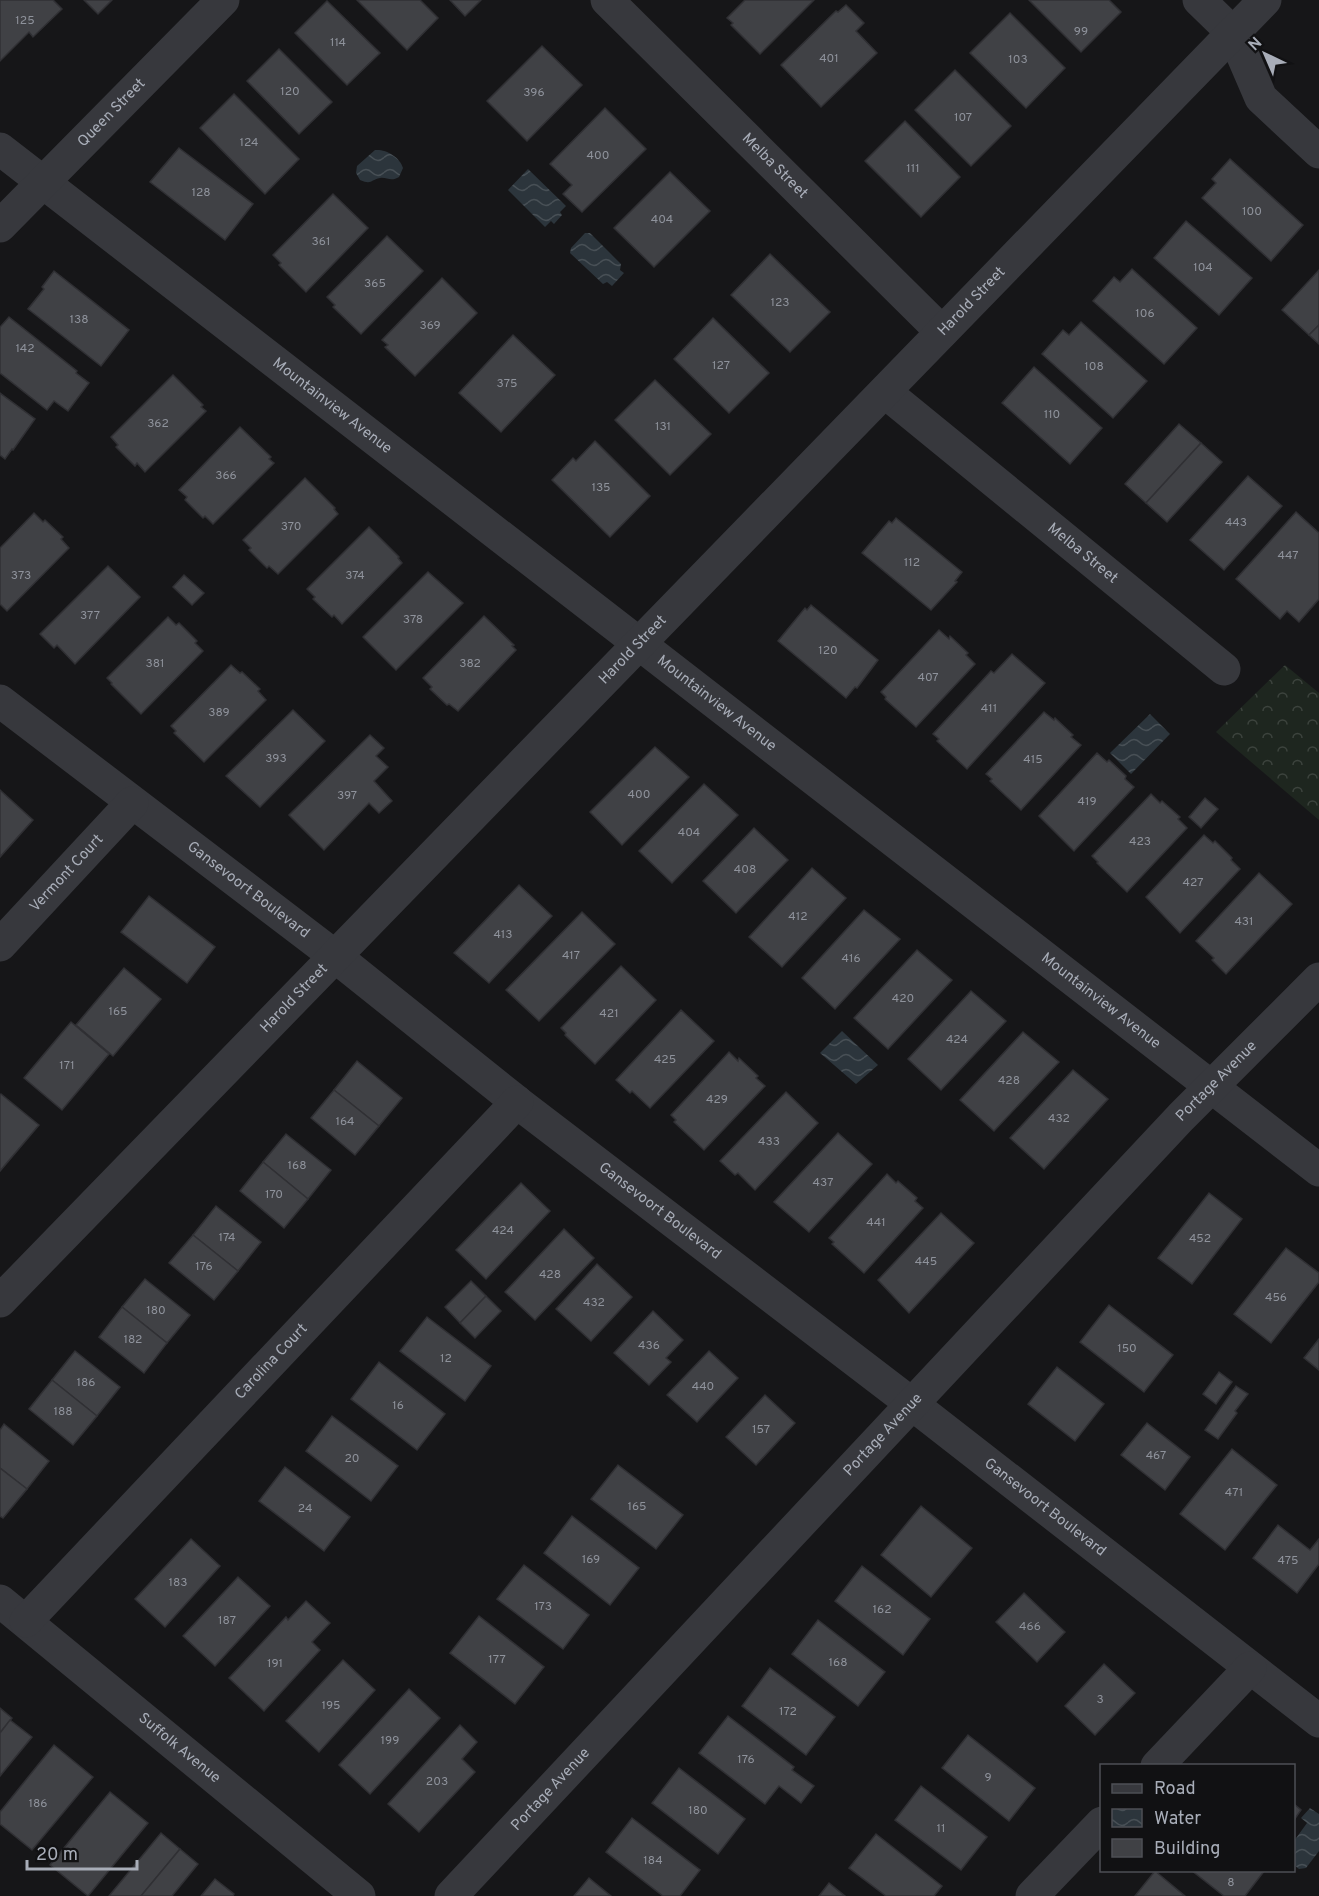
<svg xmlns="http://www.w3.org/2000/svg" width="1319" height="1896" viewBox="0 0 1319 1896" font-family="Overpass,sans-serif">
  <defs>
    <pattern id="forest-crowns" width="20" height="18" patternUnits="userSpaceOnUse" patternTransform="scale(1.5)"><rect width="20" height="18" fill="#1e261f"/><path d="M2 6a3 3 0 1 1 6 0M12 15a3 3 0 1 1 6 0" fill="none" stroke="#3c433d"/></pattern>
    <pattern id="water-waves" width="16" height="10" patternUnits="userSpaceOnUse" patternTransform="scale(1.5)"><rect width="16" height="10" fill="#2c353c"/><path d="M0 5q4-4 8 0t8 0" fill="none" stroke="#485056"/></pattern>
  </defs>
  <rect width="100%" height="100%" fill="#161618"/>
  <!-- forest -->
  <polygon fill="url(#forest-crowns)" points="1285,665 1319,693 1319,820 1216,732"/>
  <!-- water -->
  <g fill="url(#water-waves)">
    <path d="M375,150C386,149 400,157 403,168L399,177C391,182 387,177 380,178C370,180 372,185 360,180L356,173L357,166Z"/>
    <polygon points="528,169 566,206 560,212 562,215 554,224 551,221 545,227 508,190"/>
    <polygon points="585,233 590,233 621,264 620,270 624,273 612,286 607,282 603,284 570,253 571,248"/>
    <polygon points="1150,714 1170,734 1131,774 1110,753"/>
    <polygon points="842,1031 878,1065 856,1084 820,1053"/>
    <polygon points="1310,1808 1319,1814 1319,1851 1306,1868 1299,1869 1294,1865 1294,1841 1307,1823 1301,1818"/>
  </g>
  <!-- building -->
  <g fill="#404145" stroke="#303034" stroke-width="1.5">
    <polygon points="0,0 53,0 62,9 33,37 29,32 0,61"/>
    <polygon points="84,0 112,0 98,14"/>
    <polygon points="357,0 420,0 438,18 407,50"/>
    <polygon points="450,0 481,0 465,16"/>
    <polygon points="745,0 814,0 760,54 731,25 733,23 727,18"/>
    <polygon points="1029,0 1109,0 1121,12 1081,52"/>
    <polygon points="327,1 380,53 347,85 295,33"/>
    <polygon points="846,5 864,23 856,31 877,53 821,107 781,65 836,11 838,12"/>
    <polygon points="1010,13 1065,68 1026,108 970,53"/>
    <polygon points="542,46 582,85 527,141 487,101"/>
    <polygon points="279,49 332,102 299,134 247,81"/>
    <polygon points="955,70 1011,126 971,166 915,110"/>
    <polygon points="234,94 299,159 265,194 200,128"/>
    <polygon points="605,108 646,149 582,212 563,194 572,185 550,164"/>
    <polygon points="905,121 960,177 921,217 865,161"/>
    <polygon points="179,148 253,204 225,240 150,182"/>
    <polygon points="1230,159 1303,225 1271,261 1202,198 1216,183 1212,179"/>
    <polygon points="670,172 710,211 654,267 614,228"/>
    <polygon points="333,194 368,228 306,292 279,265 281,263 273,255"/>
    <polygon points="1186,221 1252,278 1219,315 1154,258"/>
    <polygon points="387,236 423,271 361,334 333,307 335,305 327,297"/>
    <polygon points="770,254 830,312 790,352 731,295"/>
    <polygon points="1132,269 1197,328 1164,364 1093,301 1114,277 1120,282"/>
    <polygon points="1319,270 1319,325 1309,335 1282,310"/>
    <polygon points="54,271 129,330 101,366 28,309 44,289 42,287"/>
    <polygon points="442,278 477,313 415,376 385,347 388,345 382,340"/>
    <polygon points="9,317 77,371 76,373 89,383 68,411 54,401 47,410 0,373 0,327"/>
    <polygon points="713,318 769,373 729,413 674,359"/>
    <polygon points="1081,322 1147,381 1113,418 1042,354 1063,330 1069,335"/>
    <polygon points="1319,325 1319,344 1309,335"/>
    <polygon points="513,335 555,375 501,432 459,393"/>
    <polygon points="1034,367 1102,428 1070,464 1002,403"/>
    <polygon points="173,375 203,405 201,407 206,411 145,472 137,463 135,466 116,447 118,445 111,437"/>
    <polygon points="655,380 711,434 670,475 615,420"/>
    <polygon points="0,393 35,419 13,450 12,449 5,459 0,455"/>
    <polygon points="1179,424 1201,443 1146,503 1125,484"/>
    <polygon points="240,427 271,457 269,459 274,463 213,524 205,516 203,518 185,500 187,497 179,490"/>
    <polygon points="595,441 650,496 610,537 552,480 573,458 576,461"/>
    <polygon points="1201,443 1222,462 1167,522 1146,503"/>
    <polygon points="1248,476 1282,506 1224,570 1190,540"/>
    <polygon points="305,478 335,508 334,509 338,514 278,574 269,566 267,568 249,550 251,548 243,540"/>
    <polygon points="1296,512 1319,533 1319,599 1299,622 1287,611 1280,619 1236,579"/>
    <polygon points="34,513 43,522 45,520 63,537 61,539 69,548 7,611 0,604 0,548"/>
    <polygon points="896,518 962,572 955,581 957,582 931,610 862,553 889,521 892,523"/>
    <polygon points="369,527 399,557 398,558 402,563 342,624 334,615 332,617 313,599 315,597 307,589"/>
    <polygon points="108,566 140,597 75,664 57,645 54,648 40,634"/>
    <polygon points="428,572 463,603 396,670 363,637"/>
    <polygon points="184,575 204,593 192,605 173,587"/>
    <polygon points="811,605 878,660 857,688 855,687 846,698 778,641 805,608 807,610"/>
    <polygon points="484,616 514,645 512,646 516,650 458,711 449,704 447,705 430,689 432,687 423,678"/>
    <polygon points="168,617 176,625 179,623 197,641 195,643 203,651 141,714 111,684 112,683 107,678"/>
    <polygon points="939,630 949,639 950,636 968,653 966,655 975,664 916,727 885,699 886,697 881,692"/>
    <polygon points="1012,654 1045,683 967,769 937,741 939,739 933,734 991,671 994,673"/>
    <polygon points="231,665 240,673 242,672 260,689 258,691 266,700 204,762 174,733 176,731 171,726"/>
    <polygon points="293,710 325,741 260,807 226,776"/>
    <polygon points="1044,712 1054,720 1055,718 1073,735 1071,737 1081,745 1021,810 990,781 992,779 986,774"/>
    <polygon points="370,735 384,748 376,756 388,767 374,781 392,801 379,813 369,803 324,850 289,815"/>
    <polygon points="655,747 689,777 622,845 590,812"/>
    <polygon points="1097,753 1107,762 1109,760 1126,776 1125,779 1134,787 1074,851 1039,816"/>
    <polygon points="704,784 738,815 672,883 639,851"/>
    <polygon points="0,790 33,820 0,857"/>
    <polygon points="1151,794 1160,803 1162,801 1180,817 1178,819 1187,828 1127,892 1097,863 1098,862 1092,856"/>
    <polygon points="1205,798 1218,809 1201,828 1189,817"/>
    <polygon points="754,828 788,860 736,913 703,881"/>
    <polygon points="1204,835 1213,843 1215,841 1232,858 1231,860 1240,869 1180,933 1146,897"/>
    <polygon points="812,868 846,898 782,967 749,937"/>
    <polygon points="1259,873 1292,904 1226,974 1212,960 1214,958 1196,941"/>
    <polygon points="519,885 552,916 489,983 454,953"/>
    <polygon points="149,896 215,947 187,983 121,932"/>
    <polygon points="864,910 900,939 835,1009 802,978"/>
    <polygon points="582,912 615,944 539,1021 506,990"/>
    <polygon points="917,950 952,980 888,1049 854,1018"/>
    <polygon points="621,966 656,1000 595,1064 565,1035 566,1033 561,1028"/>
    <polygon points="124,968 161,999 113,1056 76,1025"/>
    <polygon points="971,991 1006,1021 941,1090 908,1059"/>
    <polygon points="681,1010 714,1041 650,1108 632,1091 630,1093 616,1080"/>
    <polygon points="71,1022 109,1054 62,1110 24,1078"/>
    <polygon points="1023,1032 1059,1062 994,1131 960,1100"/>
    <polygon points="729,1052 738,1061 739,1058 758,1076 756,1078 765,1086 704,1150 674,1122 676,1120 671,1115"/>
    <polygon points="357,1061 402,1098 379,1126 334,1090"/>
    <polygon points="1073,1070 1108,1099 1044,1169 1010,1138"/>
    <polygon points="334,1090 379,1126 355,1155 311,1118"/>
    <polygon points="786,1092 818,1123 755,1190 738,1173 735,1175 720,1161"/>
    <polygon points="1,1094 39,1125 0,1171 0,1095"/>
    <polygon points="838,1133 872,1164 809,1232 774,1202"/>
    <polygon points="286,1134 331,1170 308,1199 263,1162"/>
    <polygon points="263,1162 308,1199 284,1228 240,1191"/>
    <polygon points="887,1174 896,1183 898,1181 917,1198 915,1201 923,1208 864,1273 832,1244 834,1242 829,1238"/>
    <polygon points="521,1183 550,1211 486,1279 456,1250"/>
    <polygon points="1209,1193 1242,1219 1192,1284 1158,1258"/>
    <polygon points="216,1206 261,1242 238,1271 193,1235"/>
    <polygon points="941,1213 974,1243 909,1313 878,1280"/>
    <polygon points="564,1229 594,1258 535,1320 505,1292"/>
    <polygon points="193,1235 238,1271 214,1300 169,1263"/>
    <polygon points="1286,1248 1319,1273 1319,1282 1271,1343 1234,1314"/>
    <polygon points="597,1264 632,1297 591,1341 556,1309"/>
    <polygon points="145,1279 190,1315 167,1343 122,1307"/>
    <polygon points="471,1281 486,1296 460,1323 445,1307"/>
    <polygon points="486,1296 501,1311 475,1338 460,1323"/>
    <polygon points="1109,1305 1173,1355 1144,1392 1080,1342"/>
    <polygon points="122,1307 167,1343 144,1373 99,1337"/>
    <polygon points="653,1311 683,1340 666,1358 671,1362 649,1385 614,1353"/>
    <polygon points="427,1317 491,1366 465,1401 400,1351"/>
    <polygon points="1319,1339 1319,1370 1304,1358"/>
    <polygon points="75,1351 120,1387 97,1416 52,1380"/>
    <polygon points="709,1351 738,1378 697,1422 667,1395"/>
    <polygon points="379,1362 445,1414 417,1450 351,1399"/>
    <polygon points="1057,1367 1104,1404 1075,1441 1028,1404"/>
    <polygon points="1219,1372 1232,1382 1216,1404 1203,1394"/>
    <polygon points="52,1380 97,1416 73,1445 29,1409"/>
    <polygon points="1236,1386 1248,1394 1235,1411 1237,1413 1218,1439 1205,1430"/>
    <polygon points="765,1395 795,1423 756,1465 726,1437"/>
    <polygon points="332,1416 398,1466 371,1501 306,1451"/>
    <polygon points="1147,1423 1190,1457 1165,1490 1121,1455"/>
    <polygon points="4,1424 49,1461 27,1489 0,1468 0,1430"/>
    <polygon points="1232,1449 1277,1485 1225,1550 1180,1514"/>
    <polygon points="618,1465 683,1515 656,1549 591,1499"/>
    <polygon points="285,1467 350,1517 324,1551 259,1501"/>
    <polygon points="0,1468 27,1489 3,1518 0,1516"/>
    <polygon points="921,1506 972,1548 931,1597 881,1555"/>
    <polygon points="572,1516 639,1568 610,1605 544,1553"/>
    <polygon points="1278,1525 1310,1550 1319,1539 1319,1564 1297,1593 1253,1558"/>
    <polygon points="191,1539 220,1566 165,1627 135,1599"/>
    <polygon points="524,1565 589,1615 563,1649 497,1599"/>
    <polygon points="862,1566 930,1619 903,1655 835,1601"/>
    <polygon points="238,1577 270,1606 215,1666 183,1636"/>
    <polygon points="1024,1593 1065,1632 1037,1662 996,1622"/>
    <polygon points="306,1601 330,1623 312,1642 320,1650 264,1711 229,1678 286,1617 288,1620"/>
    <polygon points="479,1616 544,1667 515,1704 450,1653"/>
    <polygon points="818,1620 885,1672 858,1706 792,1654"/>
    <polygon points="343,1660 375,1690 319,1752 286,1721"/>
    <polygon points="1104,1664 1135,1693 1095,1735 1065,1706"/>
    <polygon points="770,1668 835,1717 806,1755 742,1706"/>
    <polygon points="409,1689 440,1718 370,1794 339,1765"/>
    <polygon points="0,1708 12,1718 0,1733"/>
    <polygon points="728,1716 794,1767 792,1770 814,1786 801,1803 779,1786 765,1804 699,1753"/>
    <polygon points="10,1720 32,1737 0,1776 0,1733"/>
    <polygon points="460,1725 477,1742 462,1759 475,1772 419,1832 388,1804"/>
    <polygon points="968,1735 1035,1788 1009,1821 942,1768"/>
    <polygon points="54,1745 93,1777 32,1850 0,1824 0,1812"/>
    <polygon points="679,1768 745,1819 718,1854 652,1803"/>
    <polygon points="921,1786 987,1837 961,1870 895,1820"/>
    <polygon points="110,1792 148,1823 88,1896 50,1865"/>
    <polygon points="1294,1804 1301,1810 1294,1820"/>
    <polygon points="632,1818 700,1870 680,1896 663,1896 606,1852"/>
    <polygon points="161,1833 180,1849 141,1896 109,1896"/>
    <polygon points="876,1834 942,1886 934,1896 886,1896 849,1868"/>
    <polygon points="180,1849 198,1864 172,1896 141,1896"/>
    <polygon points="1191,1870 1265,1870 1245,1896 1224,1896"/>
    <polygon points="1155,1871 1185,1896 1135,1896"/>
    <polygon points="589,1878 611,1896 574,1896"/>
    <polygon points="215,1879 234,1894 233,1896 201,1896"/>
    <polygon points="829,1883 845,1896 819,1896"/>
  </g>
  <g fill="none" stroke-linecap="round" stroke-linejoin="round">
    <!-- minor -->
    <g stroke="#37383d" stroke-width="33">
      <path id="s1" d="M607,0L942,332"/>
      <polyline points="1199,0 1233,33 1261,98 1319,152"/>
      <path id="s2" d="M0,149L1319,1170"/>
      <path id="s3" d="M0,226L223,0"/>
      <path id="s4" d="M885,392L1224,669"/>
      <path id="s5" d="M0,701L336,957L517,1102L912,1404L1319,1721"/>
      <path id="s6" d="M0,945L132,803"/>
      <path id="s7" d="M0,1301L1265,0"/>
      <path id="s8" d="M0,1601L359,1896"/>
      <path id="s9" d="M26,1621L517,1102"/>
      <polyline points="1157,1766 1250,1668"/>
      <path id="s10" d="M451,1896L1181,1117L1319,979"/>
      <polyline points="1032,1896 1102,1823"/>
    </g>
  </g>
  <g text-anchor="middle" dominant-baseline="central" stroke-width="4.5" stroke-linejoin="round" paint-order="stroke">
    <!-- number labels -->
    <g font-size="12" fill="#8e929b">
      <text x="25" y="21">125</text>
      <text x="1081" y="32">99</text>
      <text x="338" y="43">114</text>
      <text x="829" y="59">401</text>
      <text x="1018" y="60">103</text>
      <text x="290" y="92">120</text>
      <text x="534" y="93">396</text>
      <text x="963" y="118">107</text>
      <text x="249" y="143">124</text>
      <text x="598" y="156">400</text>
      <text x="913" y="169">111</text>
      <text x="201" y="193">128</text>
      <text x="1252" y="212">100</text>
      <text x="662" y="220">404</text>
      <text x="321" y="242">361</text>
      <text x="1203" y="268">104</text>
      <text x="375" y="284">365</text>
      <text x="780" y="303">123</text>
      <text x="1145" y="314">106</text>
      <text x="79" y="320">138</text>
      <text x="430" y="326">369</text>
      <text x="25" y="349">142</text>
      <text x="721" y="366">127</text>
      <text x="1094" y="367">108</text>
      <text x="507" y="384">375</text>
      <text x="1052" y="415">110</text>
      <text x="158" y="424">362</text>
      <text x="663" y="427">131</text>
      <text x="226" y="476">366</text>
      <text x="601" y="488">135</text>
      <text x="1236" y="523">443</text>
      <text x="291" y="527">370</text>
      <text x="1288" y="556">447</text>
      <text x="912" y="563">112</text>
      <text x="21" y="576">373</text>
      <text x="355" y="576">374</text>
      <text x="90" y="616">377</text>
      <text x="413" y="620">378</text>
      <text x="828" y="651">120</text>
      <text x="155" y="664">381</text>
      <text x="470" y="664">382</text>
      <text x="928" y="678">407</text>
      <text x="989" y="709">411</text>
      <text x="219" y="713">389</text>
      <text x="276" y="759">393</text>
      <text x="1033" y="760">415</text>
      <text x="639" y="795">400</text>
      <text x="347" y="796">397</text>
      <text x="1087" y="802">419</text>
      <text x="689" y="833">404</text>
      <text x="1140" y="842">423</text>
      <text x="745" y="870">408</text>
      <text x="1193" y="883">427</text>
      <text x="798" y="917">412</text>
      <text x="1244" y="922">431</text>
      <text x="503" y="935">413</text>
      <text x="571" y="956">417</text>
      <text x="851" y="959">416</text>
      <text x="903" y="999">420</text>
      <text x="118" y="1012">165</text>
      <text x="609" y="1014">421</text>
      <text x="957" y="1040">424</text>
      <text x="665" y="1060">425</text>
      <text x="67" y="1066">171</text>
      <text x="1009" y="1081">428</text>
      <text x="717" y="1100">429</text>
      <text x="1059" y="1119">432</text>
      <text x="345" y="1122">164</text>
      <text x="769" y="1142">433</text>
      <text x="297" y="1166">168</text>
      <text x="823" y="1183">437</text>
      <text x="274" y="1195">170</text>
      <text x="876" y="1223">441</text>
      <text x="503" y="1231">424</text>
      <text x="227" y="1238">174</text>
      <text x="1200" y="1239">452</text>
      <text x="926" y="1262">445</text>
      <text x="204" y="1267">176</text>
      <text x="550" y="1275">428</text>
      <text x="1276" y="1298">456</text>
      <text x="594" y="1303">432</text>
      <text x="156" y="1311">180</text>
      <text x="133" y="1340">182</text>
      <text x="649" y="1346">436</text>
      <text x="1127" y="1349">150</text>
      <text x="446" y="1359">12</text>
      <text x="86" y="1383">186</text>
      <text x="703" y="1387">440</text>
      <text x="398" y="1406">16</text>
      <text x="63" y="1412">188</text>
      <text x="761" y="1430">157</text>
      <text x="1156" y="1456">467</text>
      <text x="352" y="1459">20</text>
      <text x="1234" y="1493">471</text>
      <text x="637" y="1507">165</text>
      <text x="305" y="1509">24</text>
      <text x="591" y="1560">169</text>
      <text x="1288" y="1561">475</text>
      <text x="178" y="1583">183</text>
      <text x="543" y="1607">173</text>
      <text x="882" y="1610">162</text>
      <text x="227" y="1621">187</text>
      <text x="1030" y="1627">466</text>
      <text x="497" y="1660">177</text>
      <text x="838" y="1663">168</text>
      <text x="275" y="1664">191</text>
      <text x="1100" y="1700">3</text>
      <text x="331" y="1706">195</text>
      <text x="788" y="1712">172</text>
      <text x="390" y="1741">199</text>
      <text x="746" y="1760">176</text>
      <text x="988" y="1778">9</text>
      <text x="437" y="1782">203</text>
      <text x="38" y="1804">186</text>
      <text x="698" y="1811">180</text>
      <text x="941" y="1829">11</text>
      <text x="653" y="1861">184</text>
      <text x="1231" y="1883">8</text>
    </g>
    <!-- street labels -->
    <g font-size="15" fill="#a8adb8" stroke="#111113">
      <text stroke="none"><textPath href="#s3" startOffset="159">Queen Street</textPath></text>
      <text stroke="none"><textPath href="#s1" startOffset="236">Melba Street</textPath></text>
      <text stroke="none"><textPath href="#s7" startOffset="1394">Harold Street</textPath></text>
      <text stroke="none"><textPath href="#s2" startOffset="420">Mountainview Avenue</textPath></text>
      <text stroke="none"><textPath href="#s4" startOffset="255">Melba Street</textPath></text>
      <text stroke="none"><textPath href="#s7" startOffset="908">Harold Street</textPath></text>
      <text stroke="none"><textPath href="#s2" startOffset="906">Mountainview Avenue</textPath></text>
      <text stroke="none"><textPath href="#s6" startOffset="98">Vermont Court</textPath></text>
      <text stroke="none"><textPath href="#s5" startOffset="312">Gansevoort Boulevard</textPath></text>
      <text stroke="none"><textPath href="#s7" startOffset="422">Harold Street</textPath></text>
      <text stroke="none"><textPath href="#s2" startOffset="1392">Mountainview Avenue</textPath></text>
      <text stroke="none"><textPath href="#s10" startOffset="1118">Portage Avenue</textPath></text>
      <text stroke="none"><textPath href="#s5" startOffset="834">Gansevoort Boulevard</textPath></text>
      <text stroke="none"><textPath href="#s9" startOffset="357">Carolina Court</textPath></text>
      <text stroke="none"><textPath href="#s10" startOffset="632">Portage Avenue</textPath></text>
      <text stroke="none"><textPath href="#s5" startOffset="1320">Gansevoort Boulevard</textPath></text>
      <text stroke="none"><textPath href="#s8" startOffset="232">Suffolk Avenue</textPath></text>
      <text stroke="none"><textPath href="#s10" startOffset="146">Portage Avenue</textPath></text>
    </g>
  </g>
  <!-- legend -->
  <rect x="1100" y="1764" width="195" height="108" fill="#111113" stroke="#4d4f55" stroke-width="1.5"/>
  <rect x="1112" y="1784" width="30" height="9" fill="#37383d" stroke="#4d4f55" stroke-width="1.5"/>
  <text x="1154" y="1794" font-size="18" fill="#a8adb8">Road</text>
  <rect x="1112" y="1809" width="30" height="18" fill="url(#water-waves)" stroke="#4d4f55" stroke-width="1.5"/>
  <text x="1154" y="1824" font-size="18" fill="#a8adb8">Water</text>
  <rect x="1112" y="1839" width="30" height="18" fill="#404145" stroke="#4d4f55" stroke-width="1.5"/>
  <text x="1154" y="1854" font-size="18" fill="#a8adb8">Building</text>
  <!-- north arrow -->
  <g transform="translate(1265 54) rotate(316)" stroke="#111113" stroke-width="4.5" paint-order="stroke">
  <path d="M0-4.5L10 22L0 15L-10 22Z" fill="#a8adb8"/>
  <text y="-9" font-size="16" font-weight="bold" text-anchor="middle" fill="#a8adb8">N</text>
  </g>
  <!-- scale -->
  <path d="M27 1860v9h110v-9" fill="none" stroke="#a8adb8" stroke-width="3"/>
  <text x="36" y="1860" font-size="18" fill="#a8adb8" stroke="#111113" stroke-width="4.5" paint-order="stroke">20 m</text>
</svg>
